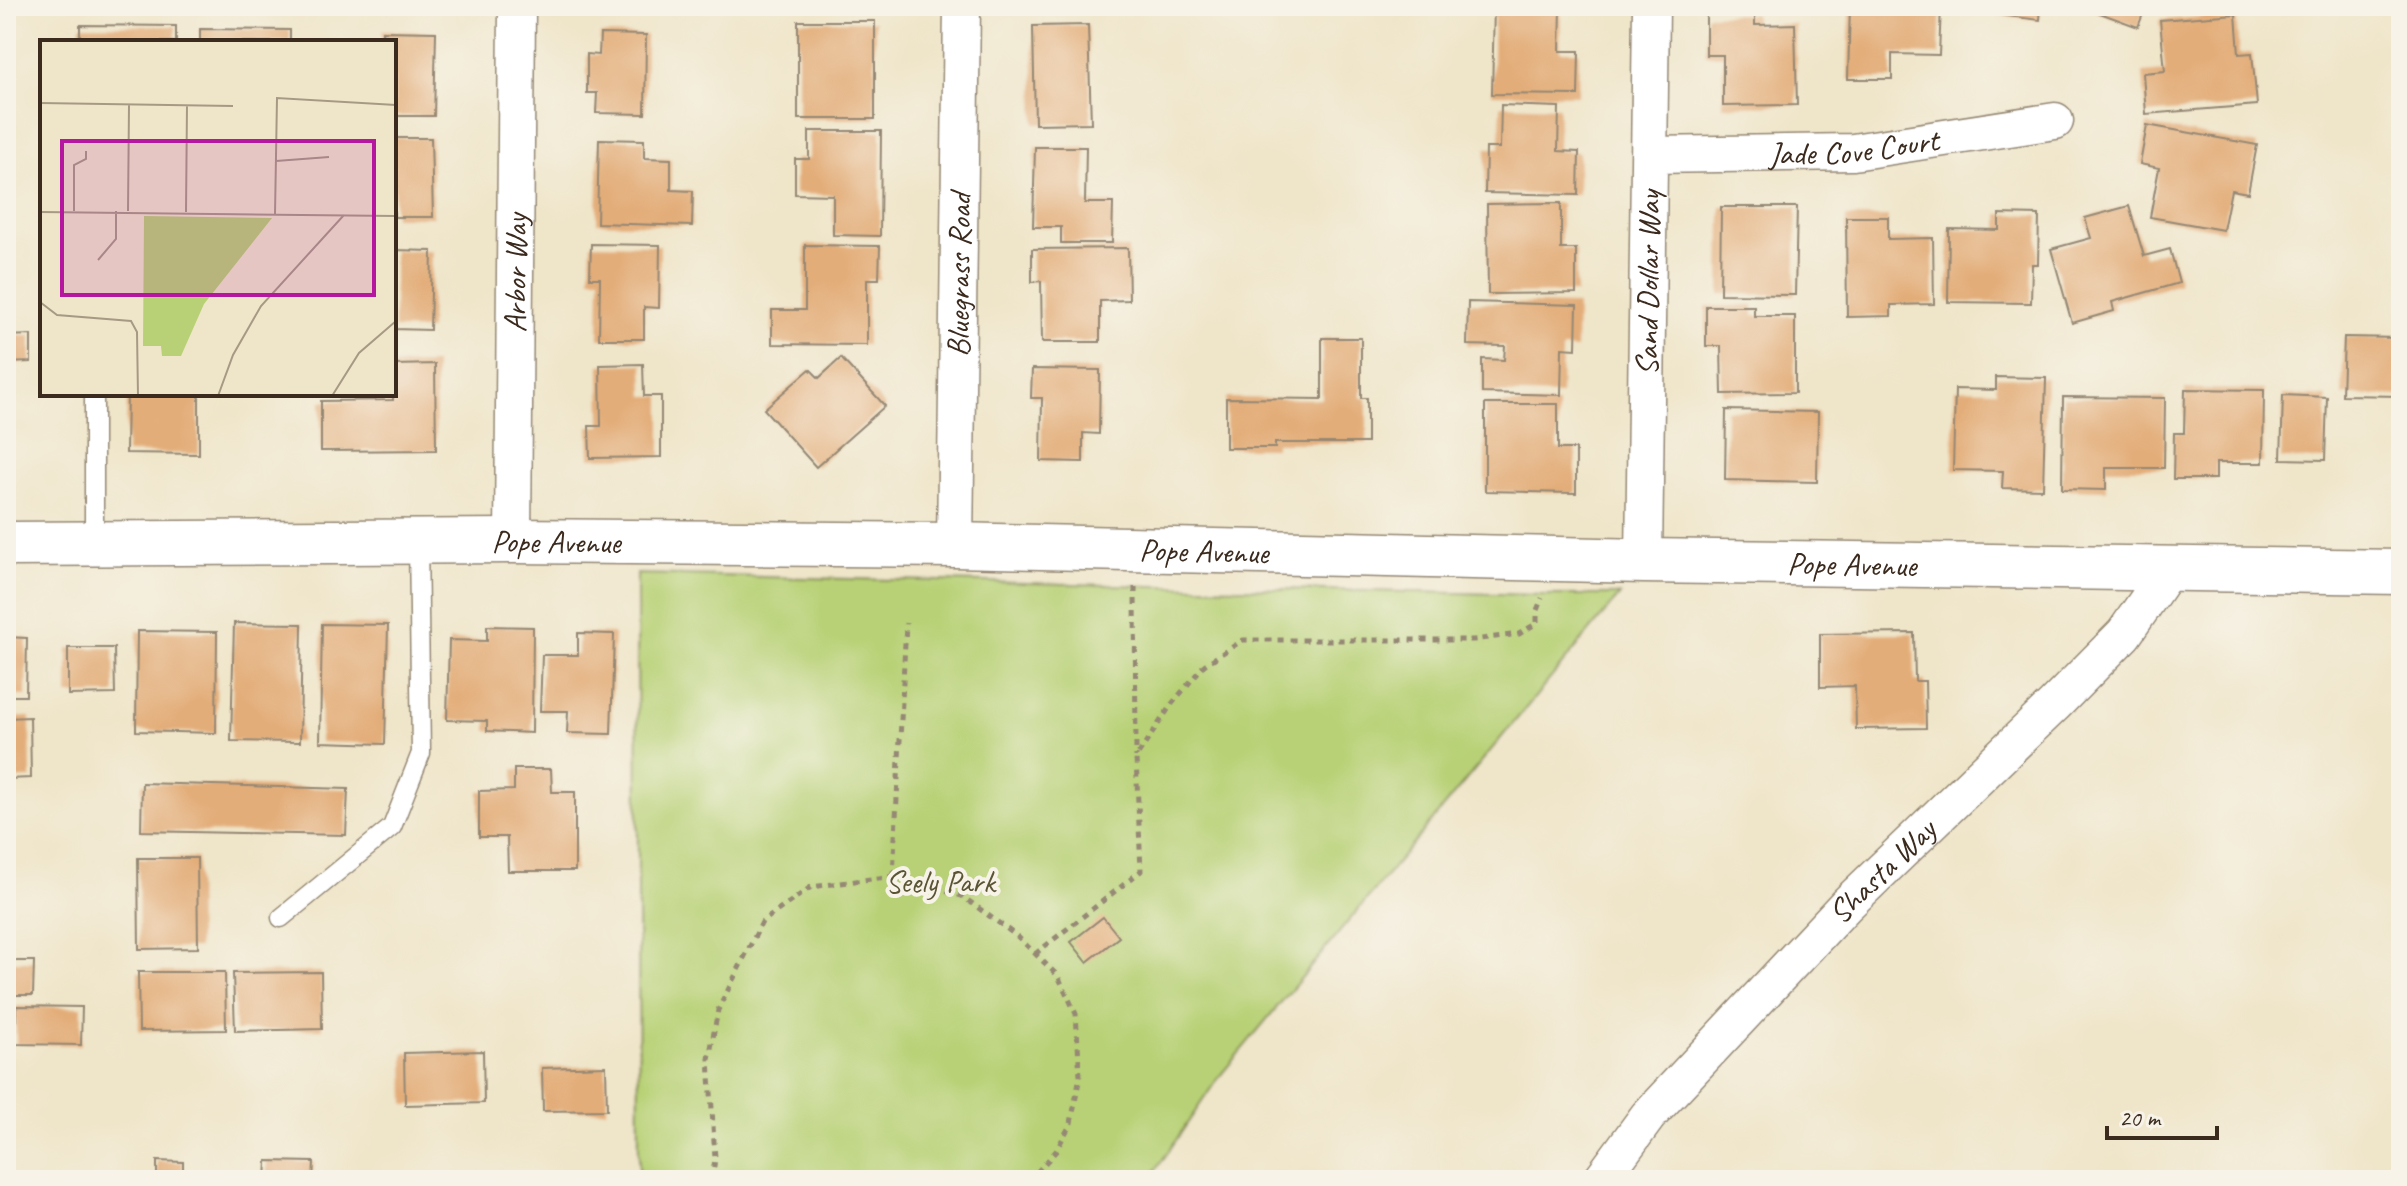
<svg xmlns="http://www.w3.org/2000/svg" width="2407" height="1186" viewBox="0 0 2407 1186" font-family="Caveat,sans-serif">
  <rect width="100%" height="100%" fill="#f7f3e8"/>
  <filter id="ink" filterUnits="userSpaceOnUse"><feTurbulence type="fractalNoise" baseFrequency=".0125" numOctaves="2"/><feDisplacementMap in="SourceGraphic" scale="16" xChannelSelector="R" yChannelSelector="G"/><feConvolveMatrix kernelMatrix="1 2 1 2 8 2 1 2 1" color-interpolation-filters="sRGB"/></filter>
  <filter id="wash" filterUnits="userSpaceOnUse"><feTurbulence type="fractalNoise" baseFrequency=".006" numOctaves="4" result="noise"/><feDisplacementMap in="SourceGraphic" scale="32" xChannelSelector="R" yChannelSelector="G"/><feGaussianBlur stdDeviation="1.8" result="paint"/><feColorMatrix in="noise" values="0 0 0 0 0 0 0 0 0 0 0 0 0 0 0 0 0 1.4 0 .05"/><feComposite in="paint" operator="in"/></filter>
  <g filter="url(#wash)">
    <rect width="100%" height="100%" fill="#efe5c9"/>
    <!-- green -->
    <polygon fill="#b8d176" stroke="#7a7e4a" stroke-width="2" points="637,574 1543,595 1620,595 1218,1078 1149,1180 639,1180"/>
    <g id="blocks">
      <!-- building -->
      <g fill="#e3ad79">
        <polygon points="1494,6 1561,6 1560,51 1579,51 1578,95 1492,94"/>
        <polygon points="1850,6 1941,6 1939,55 1892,54 1892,79 1848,79"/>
        <polygon points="2000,6 2041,6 2040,20 1999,15"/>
        <polygon points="2081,6 2146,6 2138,27"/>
        <polygon points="1755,14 1755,25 1795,24 1797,105 1723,106 1723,55 1706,55 1706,15"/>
        <polygon points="2236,14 2239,54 2252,53 2257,105 2146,114 2143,73 2165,71 2160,20"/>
        <rect x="798" y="21" width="77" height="98"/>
        <polygon points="80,25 176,26 176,42 80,42"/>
        <polygon points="1088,25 1091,123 1035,124 1033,26"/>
        <polygon points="200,29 290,30 290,42 200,42"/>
        <polygon points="382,31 436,32 434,116 394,116 394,42 382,42"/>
        <polygon points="600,34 646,35 645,114 596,113 597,93 587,93 587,54 599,55"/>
        <polygon points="1501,105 1559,107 1558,151 1579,152 1578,195 1485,193 1486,148 1500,148"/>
        <polygon points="2147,125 2257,145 2248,193 2231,190 2223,230 2150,217 2159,168 2140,164"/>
        <polygon points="809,131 881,131 880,236 833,235 833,195 795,194 795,159 809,159"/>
        <polygon points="394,138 431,138 433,217 394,217"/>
        <polygon points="599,139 644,140 644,158 671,159 671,190 693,191 692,226 597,223"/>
        <polygon points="1035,147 1086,147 1085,203 1113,203 1112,243 1061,243 1061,227 1033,227"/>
        <polygon points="1561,203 1561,249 1576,249 1576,293 1488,294 1487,204"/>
        <polygon points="2129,206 2144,256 2170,249 2179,283 2112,302 2114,311 2072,323 2051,249 2091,238 2085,218"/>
        <polygon points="1721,207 1797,207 1795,295 1720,294"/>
        <polygon points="1999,214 2039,215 2038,264 2032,264 2031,303 1948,302 1949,229 1999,230"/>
        <polygon points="1846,217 1888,217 1888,239 1933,238 1934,304 1891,305 1891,316 1847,317"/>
        <polygon points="591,244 660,245 659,308 644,307 644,339 599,339 600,278 590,278"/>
        <polygon points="805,245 880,246 879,279 867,279 867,345 772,344 772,310 805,310"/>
        <polygon points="1128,248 1129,300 1100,301 1100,342 1042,342 1041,281 1032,282 1032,249"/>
        <polygon points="394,250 432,251 430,330 394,329"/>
        <polygon points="1468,302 1577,305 1576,349 1562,348 1561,395 1482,393 1482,359 1504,360 1505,346 1467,345"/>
        <polygon points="1706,306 1754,306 1754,316 1795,316 1795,393 1722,394 1721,346 1706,346"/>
        <polygon points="31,335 31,362 6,363 6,336"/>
        <polygon points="2344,337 2401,338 2401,396 2342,395"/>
        <polygon points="1322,338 1361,338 1361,398 1367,398 1367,443 1275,443 1275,448 1226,448 1226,398 1322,399"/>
        <polygon points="841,358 885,406 816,467 764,409 810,369 819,378"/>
        <polygon points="435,364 436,450 321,451 321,401 393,400 394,365"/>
        <polygon points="643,364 644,396 661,396 661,457 590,458 589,426 601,426 600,365"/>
        <polygon points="1032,369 1100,370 1099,434 1083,433 1083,462 1041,461 1042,398 1031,398"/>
        <polygon points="1996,377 2046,378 2043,489 2002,488 2003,471 1953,470 1955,389 1996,390"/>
        <polygon points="2185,389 2264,390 2263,463 2216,463 2216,479 2173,479 2174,433 2184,433"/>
        <polygon points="127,394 199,394 199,454 126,453"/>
        <polygon points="2283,395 2327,397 2325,460 2281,459"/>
        <polygon points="2063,397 2165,398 2164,468 2106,468 2106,490 2062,489"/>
        <polygon points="1485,404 1558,404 1558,449 1576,449 1576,493 1485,491"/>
        <polygon points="1726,410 1818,412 1817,482 1725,480"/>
        <polygon points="234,623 302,624 300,742 231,741"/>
        <polygon points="322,624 388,625 385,744 320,742"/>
        <polygon points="487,626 533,627 532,733 487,731 487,721 447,720 449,640 487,641"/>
        <polygon points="137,631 217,632 216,733 136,731"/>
        <polygon points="578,633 614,634 611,734 567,733 568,711 540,711 542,655 578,655"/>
        <polygon points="1914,633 1915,681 1925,681 1926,728 1856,729 1855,686 1820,687 1820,634"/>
        <polygon points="6,637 27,638 26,696 6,696"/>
        <polygon points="68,648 114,648 115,694 68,695"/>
        <polygon points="30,717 31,778 6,779 6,718"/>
        <polygon points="514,769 551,769 552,792 575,792 575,871 508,871 507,837 479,837 479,791 514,790"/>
        <polygon points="142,783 348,789 346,835 141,831"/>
        <polygon points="138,858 197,858 198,948 139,949"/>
        <polygon points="1103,917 1119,937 1087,962 1071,942"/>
        <polygon points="6,961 34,961 33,995 6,995"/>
        <polygon points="138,972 225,972 226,1030 139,1031"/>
        <polygon points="321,972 322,1029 235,1031 233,973"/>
        <polygon points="16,1006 82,1007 81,1045 16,1044"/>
        <polygon points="483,1051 484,1103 405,1105 404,1053"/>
        <polygon points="606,1066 607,1110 543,1111 542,1068"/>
        <polygon points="157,1161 183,1162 183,1180 157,1180"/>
        <polygon points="267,1161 314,1162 313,1180 266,1180"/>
        <polygon points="331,1175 366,1176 366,1180 331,1180"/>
      </g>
    </g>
  </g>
  <g filter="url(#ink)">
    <use href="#blocks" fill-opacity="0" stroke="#958874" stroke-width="2"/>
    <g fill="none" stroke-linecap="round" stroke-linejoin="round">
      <defs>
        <g id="service">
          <polyline points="94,394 94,543"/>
          <polyline points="281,918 392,827 421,753 418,541"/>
        </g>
        <g id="minor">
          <path id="s1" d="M1650,155L1853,152L2055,121"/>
          <path id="s2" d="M513,541L517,6"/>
          <path id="s3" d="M955,545L962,6"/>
          <path id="s4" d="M1644,561L1651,6"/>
          <path id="s5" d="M1601,1180L1648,1116L1846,905L2054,705L2124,634L2169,569"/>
        </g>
        <g id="tertiary">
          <path id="s6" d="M6,544L513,541L955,545L1644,561L2401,572"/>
        </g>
      </defs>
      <!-- service casing -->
      <use href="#service" stroke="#958874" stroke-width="21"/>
      <!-- minor casing -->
      <use href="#minor" stroke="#958874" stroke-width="39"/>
      <!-- tertiary casing -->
      <use href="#tertiary" stroke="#958874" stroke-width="47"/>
      <!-- path -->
      <g stroke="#958874" stroke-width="5" stroke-dasharray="6 6" stroke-linecap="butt">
        <polyline points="1135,587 1136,757"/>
        <polyline points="893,876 906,623"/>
        <polyline points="1035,954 1141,871 1136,758 1171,705 1204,665 1243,640 1473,640 1519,634 1537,623 1537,610 1542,598"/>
        <polyline points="712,1180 715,1159 709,1059 718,1010 762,922 811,887 893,876 962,896 1018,937 1058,976 1076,1014 1080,1076 1071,1123 1056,1151 1030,1180"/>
      </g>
      <!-- service -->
      <use href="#service" stroke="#fff" stroke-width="18"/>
      <!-- minor -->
      <use href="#minor" stroke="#fff" stroke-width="36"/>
      <!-- tertiary -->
      <use href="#tertiary" stroke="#fff" stroke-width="44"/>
    </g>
  </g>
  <g text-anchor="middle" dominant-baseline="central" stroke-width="8" stroke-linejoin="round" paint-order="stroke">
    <!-- street labels -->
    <g font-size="32" fill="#3b2a1e" stroke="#f7f3e8">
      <text stroke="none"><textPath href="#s1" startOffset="204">Jade Cove Court</textPath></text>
      <text stroke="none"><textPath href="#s2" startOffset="268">Arbor Way</textPath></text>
      <text stroke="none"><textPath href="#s3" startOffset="270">Bluegrass Road</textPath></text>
      <text stroke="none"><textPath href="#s4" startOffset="278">Sand Dollar Way</textPath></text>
      <text stroke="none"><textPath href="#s6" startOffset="550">Pope Avenue</textPath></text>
      <text stroke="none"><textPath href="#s6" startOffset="1198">Pope Avenue</textPath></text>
      <text stroke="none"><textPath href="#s6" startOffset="1846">Pope Avenue</textPath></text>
      <text stroke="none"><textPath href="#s5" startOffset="418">Shasta Way</textPath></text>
    </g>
    <!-- park labels -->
    <g font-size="32" fill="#5a5434" stroke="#f7f3e8">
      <text x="940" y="881">Seely Park</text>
    </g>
  </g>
  <!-- overview -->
  <g transform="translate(40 40)">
    <rect width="356" height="356" fill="#efe5c9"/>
    <path d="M104,176L232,178L164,264L141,316H122L121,306H103Z" fill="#b8d176"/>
    <path fill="none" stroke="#a79a85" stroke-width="2" d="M82,0H204M0,63L193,66M236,121L289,117M34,171V125L46,119V111M88,171L89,65M0,172L356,176M146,172L147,65M235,174L237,58L356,65M58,220L76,199V171M0,262L17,275L91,281L97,292L98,356M178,356L193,315L221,266L304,175M292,356L319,313L356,281"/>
    <path fill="#b5179e" fill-opacity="0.15" stroke="#b5179e" stroke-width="4" d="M22,101H334V255H22Z"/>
    <rect width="356" height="356" fill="none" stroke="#3b2a1e" stroke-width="4"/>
  </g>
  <!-- margin -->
  <rect width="2407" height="1186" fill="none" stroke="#f7f3e8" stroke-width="32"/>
  <!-- scale -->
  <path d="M2107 1126v12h110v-12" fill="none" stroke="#3b2a1e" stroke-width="4"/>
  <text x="2119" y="1126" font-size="24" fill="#3b2a1e" stroke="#f7f3e8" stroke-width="6" paint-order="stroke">20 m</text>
</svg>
